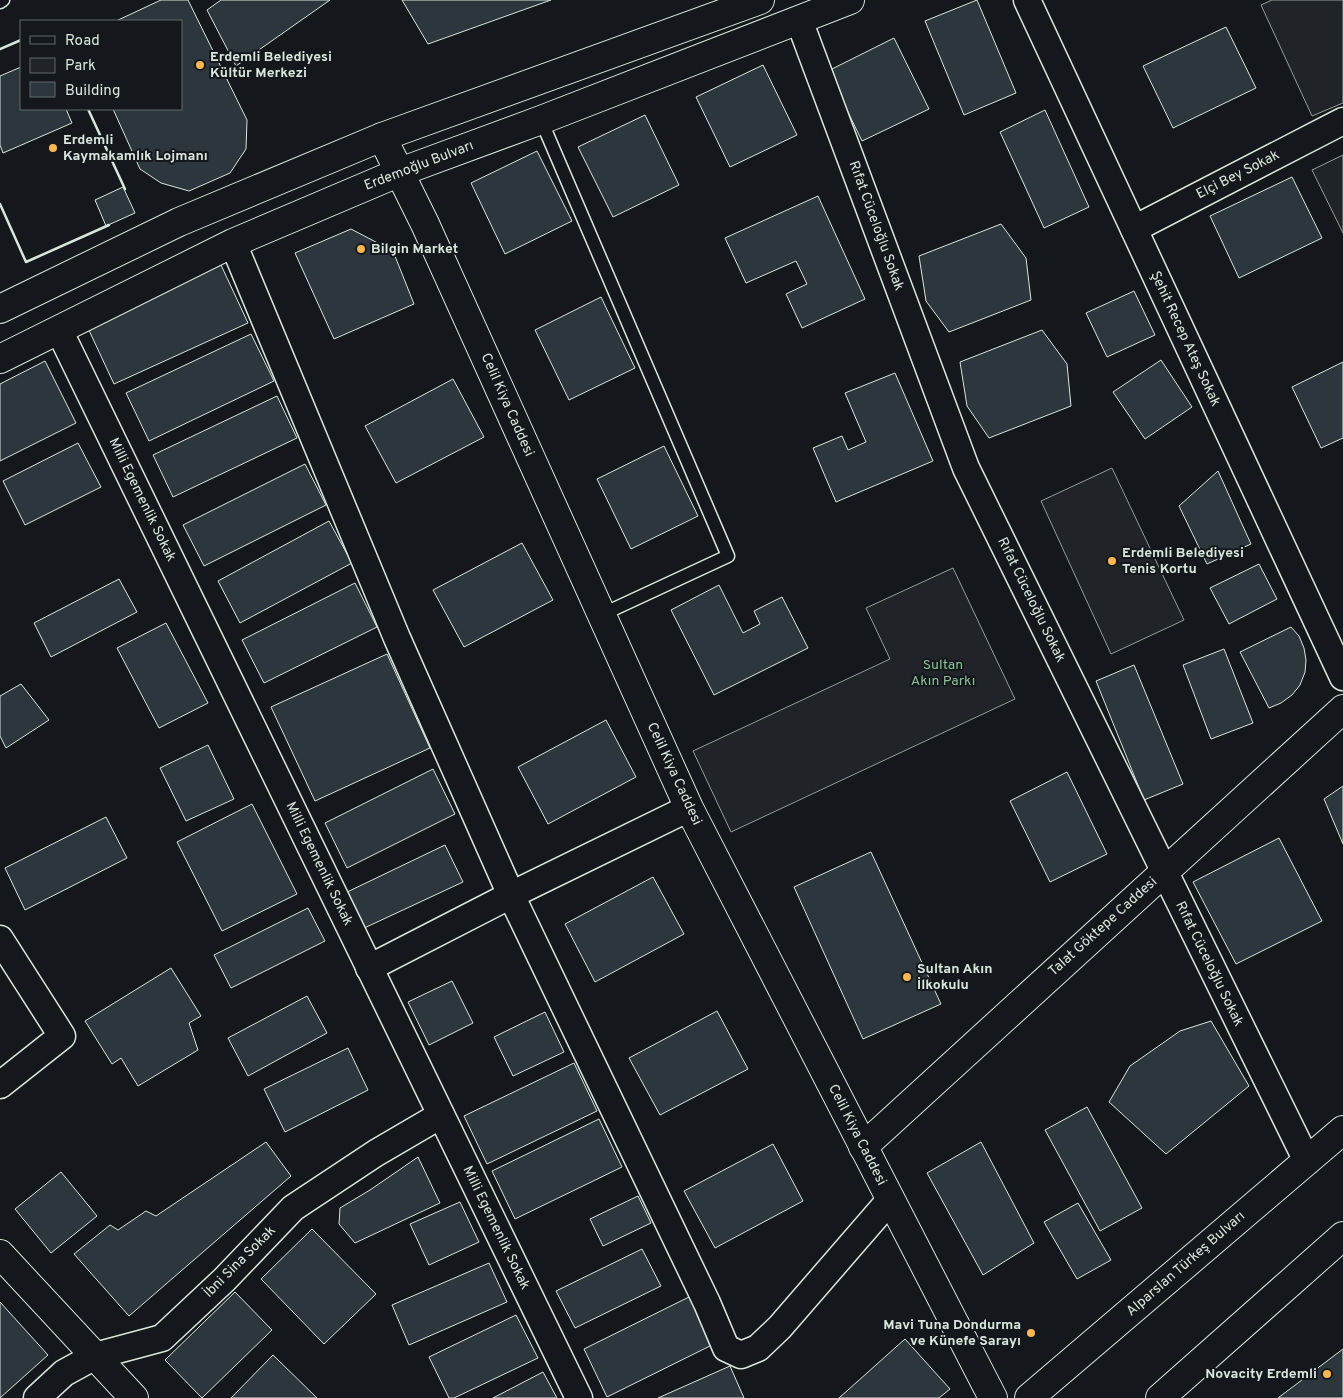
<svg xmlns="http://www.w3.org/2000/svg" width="1343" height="1398" viewBox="0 0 1343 1398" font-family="Overpass,sans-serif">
  <rect width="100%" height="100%" fill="#14181c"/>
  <!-- green -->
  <g fill="#202428" stroke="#939e99">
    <polygon points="1272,0 1343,0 1343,103 1312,116 1261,5"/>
    <polygon points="1343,155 1343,233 1312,170"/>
    <polygon points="1112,468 1184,620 1111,654 1041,501"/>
    <polygon points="953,568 1015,699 731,832 693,751 890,659 866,608"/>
  </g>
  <!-- building -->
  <g fill="#2c363c" stroke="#d8e6dc">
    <polygon points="161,0 188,0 247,120 246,149 230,173 189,191 161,183 140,169 113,109 181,109 181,21 116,21"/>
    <polygon points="221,0 330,0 236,66 207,10"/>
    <polygon points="402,0 551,0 428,44"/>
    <polygon points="977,0 1016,93 964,115 925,21"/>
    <polygon points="1226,27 1256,88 1173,128 1143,66"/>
    <polygon points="894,38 929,109 862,141 828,71"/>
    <polygon points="763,65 797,135 730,167 696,97"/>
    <polygon points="21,67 21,109 66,109 72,123 3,153 0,145 0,76"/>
    <polygon points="1045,110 1089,207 1044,228 1000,132"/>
    <polygon points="645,115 679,185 613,217 578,147"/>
    <polygon points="537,151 572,221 505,254 471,183"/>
    <polygon points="1292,177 1322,238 1239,278 1210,216"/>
    <polygon points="123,187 135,213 106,226 95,200"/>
    <polygon points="818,196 865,299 802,328 786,294 807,284 796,261 746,283 725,238"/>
    <polygon points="1001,224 1026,258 1031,300 949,332 926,301 919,256"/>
    <polygon points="351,229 393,251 414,304 334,339 295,253"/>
    <polygon points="221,265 248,323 114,384 87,326"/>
    <polygon points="1134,291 1155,335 1107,357 1086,313"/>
    <polygon points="601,297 635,368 569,400 535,330"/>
    <polygon points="1042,330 1067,364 1071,406 989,438 967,406 960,362"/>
    <polygon points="251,334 274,381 149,441 126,393"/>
    <polygon points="1161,360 1192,407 1145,439 1113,392"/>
    <polygon points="45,361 76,423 0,461 0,384"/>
    <polygon points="1343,362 1343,438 1321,448 1292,387"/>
    <polygon points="895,373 933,461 836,502 813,448 842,436 848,450 866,442 845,393"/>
    <polygon points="453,379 484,437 396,483 365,426"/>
    <polygon points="277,396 297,438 173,497 153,455"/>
    <polygon points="78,443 101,487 25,525 3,481"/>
    <polygon points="664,446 698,516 631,549 597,479"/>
    <polygon points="305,464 326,505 204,566 183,525"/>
    <polygon points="1218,471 1251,544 1207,564 1179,506"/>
    <polygon points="329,521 352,563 240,623 218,581"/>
    <polygon points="522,543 553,600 464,647 433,590"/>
    <polygon points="1259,564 1277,599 1229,624 1210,588"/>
    <polygon points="119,579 137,612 51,657 34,623"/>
    <polygon points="355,583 377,627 264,683 242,640"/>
    <polygon points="719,585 743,633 760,624 754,611 782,597 808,648 714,695 671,610"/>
    <polygon points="166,623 208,703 159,728 117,648"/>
    <polygon points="1291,627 1299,636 1304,648 1306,660 1305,672 1300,685 1292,695 1281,703 1269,708 1240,652"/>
    <polygon points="1224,649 1253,723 1211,739 1183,665"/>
    <polygon points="387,654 430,748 315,801 271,707"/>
    <polygon points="1134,665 1183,784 1144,800 1096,681"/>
    <polygon points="21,684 49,720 6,748 0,736 0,696"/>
    <polygon points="606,720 636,777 548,824 518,767"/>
    <polygon points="208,745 234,799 186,821 160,768"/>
    <polygon points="433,769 455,814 347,868 325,823"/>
    <polygon points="1067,772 1107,854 1050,882 1010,801"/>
    <polygon points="1343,786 1343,844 1324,799"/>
    <polygon points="252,804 297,894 222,931 177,842"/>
    <polygon points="106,817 127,858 25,910 5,868"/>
    <polygon points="1279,838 1322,921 1236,964 1193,882"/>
    <polygon points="445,845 463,882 360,930 343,894"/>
    <polygon points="871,852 941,1004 863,1039 794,887"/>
    <polygon points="653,877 684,934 595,982 565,924"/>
    <polygon points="308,908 325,941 231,988 214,955"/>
    <polygon points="171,968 201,1016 189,1023 198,1050 138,1086 121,1058 112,1064 85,1021"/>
    <polygon points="452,981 473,1023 429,1045 408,1002"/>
    <polygon points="307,996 327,1033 248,1076 228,1038"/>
    <polygon points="717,1011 748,1069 660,1115 629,1058"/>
    <polygon points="545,1012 564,1052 513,1076 494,1037"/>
    <polygon points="1211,1021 1249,1086 1166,1154 1109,1102 1130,1066 1180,1031"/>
    <polygon points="348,1048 368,1090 285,1132 264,1089"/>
    <polygon points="574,1063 597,1111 487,1164 464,1116"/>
    <polygon points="1087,1107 1142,1208 1100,1231 1045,1130"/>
    <polygon points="599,1119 622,1167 515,1219 492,1171"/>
    <polygon points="266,1142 291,1176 129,1316 74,1254 110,1225 118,1230 146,1211 156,1216"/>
    <polygon points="981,1142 1034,1243 983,1275 927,1173"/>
    <polygon points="773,1144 803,1201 715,1248 684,1191"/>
    <polygon points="418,1157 440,1203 355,1243 339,1224 340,1208 370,1190"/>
    <polygon points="61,1172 97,1216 51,1253 15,1209"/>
    <polygon points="638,1196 651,1223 603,1246 590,1219"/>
    <polygon points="460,1202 479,1242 429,1265 410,1224"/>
    <polygon points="1078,1203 1111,1260 1077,1279 1044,1222"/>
    <polygon points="312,1229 376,1294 324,1344 261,1279"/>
    <polygon points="642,1249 661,1286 575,1328 556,1291"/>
    <polygon points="489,1263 507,1302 409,1345 392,1305"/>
    <polygon points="235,1292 272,1330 202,1398 165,1360"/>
    <polygon points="693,1295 716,1343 607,1397 584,1349"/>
    <polygon points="0,1302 48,1355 0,1398"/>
    <polygon points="516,1315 538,1358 454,1398 449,1398 429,1357"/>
    <polygon points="905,1339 950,1389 939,1398 839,1398"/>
    <polygon points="1343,1349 1343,1398 1278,1398"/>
    <polygon points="273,1355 317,1398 231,1398"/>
    <polygon points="730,1366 744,1398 658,1398"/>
    <polygon points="543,1372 557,1398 493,1398"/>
  </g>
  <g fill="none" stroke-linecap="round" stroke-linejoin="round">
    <defs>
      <g id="service">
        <polyline points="0,2 3,0"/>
        <polyline points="541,120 728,556 601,615"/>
      </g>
      <g id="minor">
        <polyline points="1027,0 1343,677"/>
        <polyline points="799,20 966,468 1307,1161"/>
        <polyline points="1134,229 1343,121"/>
        <polyline points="233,243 397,638 511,895 707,1303 726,1348 741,1355 758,1348 780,1327 890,1200"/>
        <polyline points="59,330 579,1398"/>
        <polyline points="0,939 62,1036 0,1085"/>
        <polyline points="369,968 511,895 689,808"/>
        <polyline points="37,1398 64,1373 95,1356 162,1338 224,1280 293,1208 376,1153 441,1115"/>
      </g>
      <g id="tertiary">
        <polyline points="382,137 425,224 689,808 993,1398"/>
        <polyline points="863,1147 1343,709"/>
        <polyline points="0,1254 134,1398"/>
      </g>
      <g id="secondary">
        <polyline points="0,309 179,222 382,137 760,0"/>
        <polyline points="0,359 233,243 400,172 541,120 850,0"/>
      </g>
      <g id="trunk">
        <polyline points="1029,1398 1343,1130"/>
        <polyline points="1160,1398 1343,1236"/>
      </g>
    </defs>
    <!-- service casing -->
    <use href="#service" stroke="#d8e6dc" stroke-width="15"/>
    <!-- minor casing -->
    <use href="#minor" stroke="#d8e6dc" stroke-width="29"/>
    <!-- tertiary casing -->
    <use href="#tertiary" stroke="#d8e6dc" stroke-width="30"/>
    <!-- secondary casing -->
    <use href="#secondary" stroke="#d8e6dc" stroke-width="30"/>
    <!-- trunk casing -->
    <use href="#trunk" stroke="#d8e6dc" stroke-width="30"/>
    <!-- service -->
    <use href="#service" stroke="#14181c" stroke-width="12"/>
    <!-- minor -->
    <use href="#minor" stroke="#14181c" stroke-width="26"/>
    <!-- tertiary -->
    <use href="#tertiary" stroke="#14181c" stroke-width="28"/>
    <!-- secondary -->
    <use href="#secondary" stroke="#14181c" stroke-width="28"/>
    <!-- trunk -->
    <use href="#trunk" stroke="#14181c" stroke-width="28"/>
    <!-- wall -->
    <g stroke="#d8e6dc" stroke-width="2.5">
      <polyline points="0,49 21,40"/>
      <polyline points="88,109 125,189"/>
      <polyline points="0,204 26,262 109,225"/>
    </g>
  </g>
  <!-- markers -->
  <g fill="#ffb74d" stroke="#14181c" stroke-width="2">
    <circle cx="200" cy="65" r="5"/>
    <circle cx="53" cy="148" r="5"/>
    <circle cx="361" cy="249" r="5"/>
    <circle cx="1112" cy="561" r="5"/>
    <circle cx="907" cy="977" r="5"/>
    <circle cx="1031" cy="1333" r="5"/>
    <circle cx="1327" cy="1374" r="5"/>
  </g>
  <g text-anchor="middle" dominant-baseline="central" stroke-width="4" stroke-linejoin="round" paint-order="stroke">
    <!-- poi labels -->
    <g font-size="14" font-weight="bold" fill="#d8e6dc" stroke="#14181c" text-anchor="start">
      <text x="210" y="57">Erdemli Belediyesi<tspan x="210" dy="16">Kültür Merkezi</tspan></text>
      <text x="63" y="140">Erdemli<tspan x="63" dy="16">Kaymakamlık Lojmanı</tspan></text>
      <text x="371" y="249">Bilgin Market</text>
      <text x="1122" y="553">Erdemli Belediyesi<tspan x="1122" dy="16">Tenis Kortu</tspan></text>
      <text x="917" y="969">Sultan Akın<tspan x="917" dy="16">İlkokulu</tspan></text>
      <text x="1021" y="1325" text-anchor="end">Mavi Tuna Dondurma<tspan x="1021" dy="16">ve Künefe Sarayı</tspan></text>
      <text x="1317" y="1374" text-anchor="end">Novacity Erdemli</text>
    </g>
    <!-- street labels -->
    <g font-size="14" fill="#d8e6dc" stroke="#14181c">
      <text transform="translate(419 166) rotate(-21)">Erdemoğlu Bulvarı</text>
      <text transform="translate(1238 175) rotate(-27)">Elçi Bey Sokak</text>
      <text transform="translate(876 226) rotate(70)">Rıfat Cüceloğlu Sokak</text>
      <text transform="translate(1185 339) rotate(65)">Şehit Recep Ateş Sokak</text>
      <text transform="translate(507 405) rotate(66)">Celil Kiya Caddesi</text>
      <text transform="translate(142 500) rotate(64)">Milli Egemenlik Sokak</text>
      <text transform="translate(1031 600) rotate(64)">Rıfat Cüceloğlu Sokak</text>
      <text transform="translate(674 774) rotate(65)">Celil Kiya Caddesi</text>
      <text transform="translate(319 864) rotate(64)">Milli Egemenlik Sokak</text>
      <text transform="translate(1103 927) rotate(-42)">Talat Göktepe Caddesi</text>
      <text transform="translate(1209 964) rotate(64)">Rıfat Cüceloğlu Sokak</text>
      <text transform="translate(857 1135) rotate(63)">Celil Kiya Caddesi</text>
      <text transform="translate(496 1228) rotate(64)">Milli Egemenlik Sokak</text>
      <text transform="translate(240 1262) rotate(-45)">İbni Sina Sokak</text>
      <text transform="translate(1186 1264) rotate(-41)">Alparslan Türkeş Bulvarı</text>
    </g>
    <!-- park labels -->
    <g font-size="14" fill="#8ac095" stroke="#14181c">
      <text x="943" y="665">Sultan<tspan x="943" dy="16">Akın Parkı</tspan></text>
    </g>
  </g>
  <!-- legend -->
  <rect x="20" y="20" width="162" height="90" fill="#14181c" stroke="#626a69"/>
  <rect x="30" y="36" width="25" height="8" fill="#14181c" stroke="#626a69"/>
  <text x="65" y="45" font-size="15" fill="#d8e6dc">Road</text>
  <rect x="30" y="58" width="25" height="15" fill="#202428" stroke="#626a69"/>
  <text x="65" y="70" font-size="15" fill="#d8e6dc">Park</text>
  <rect x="30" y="82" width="25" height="15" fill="#2c363c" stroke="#626a69"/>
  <text x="65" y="95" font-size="15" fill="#d8e6dc">Building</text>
</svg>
